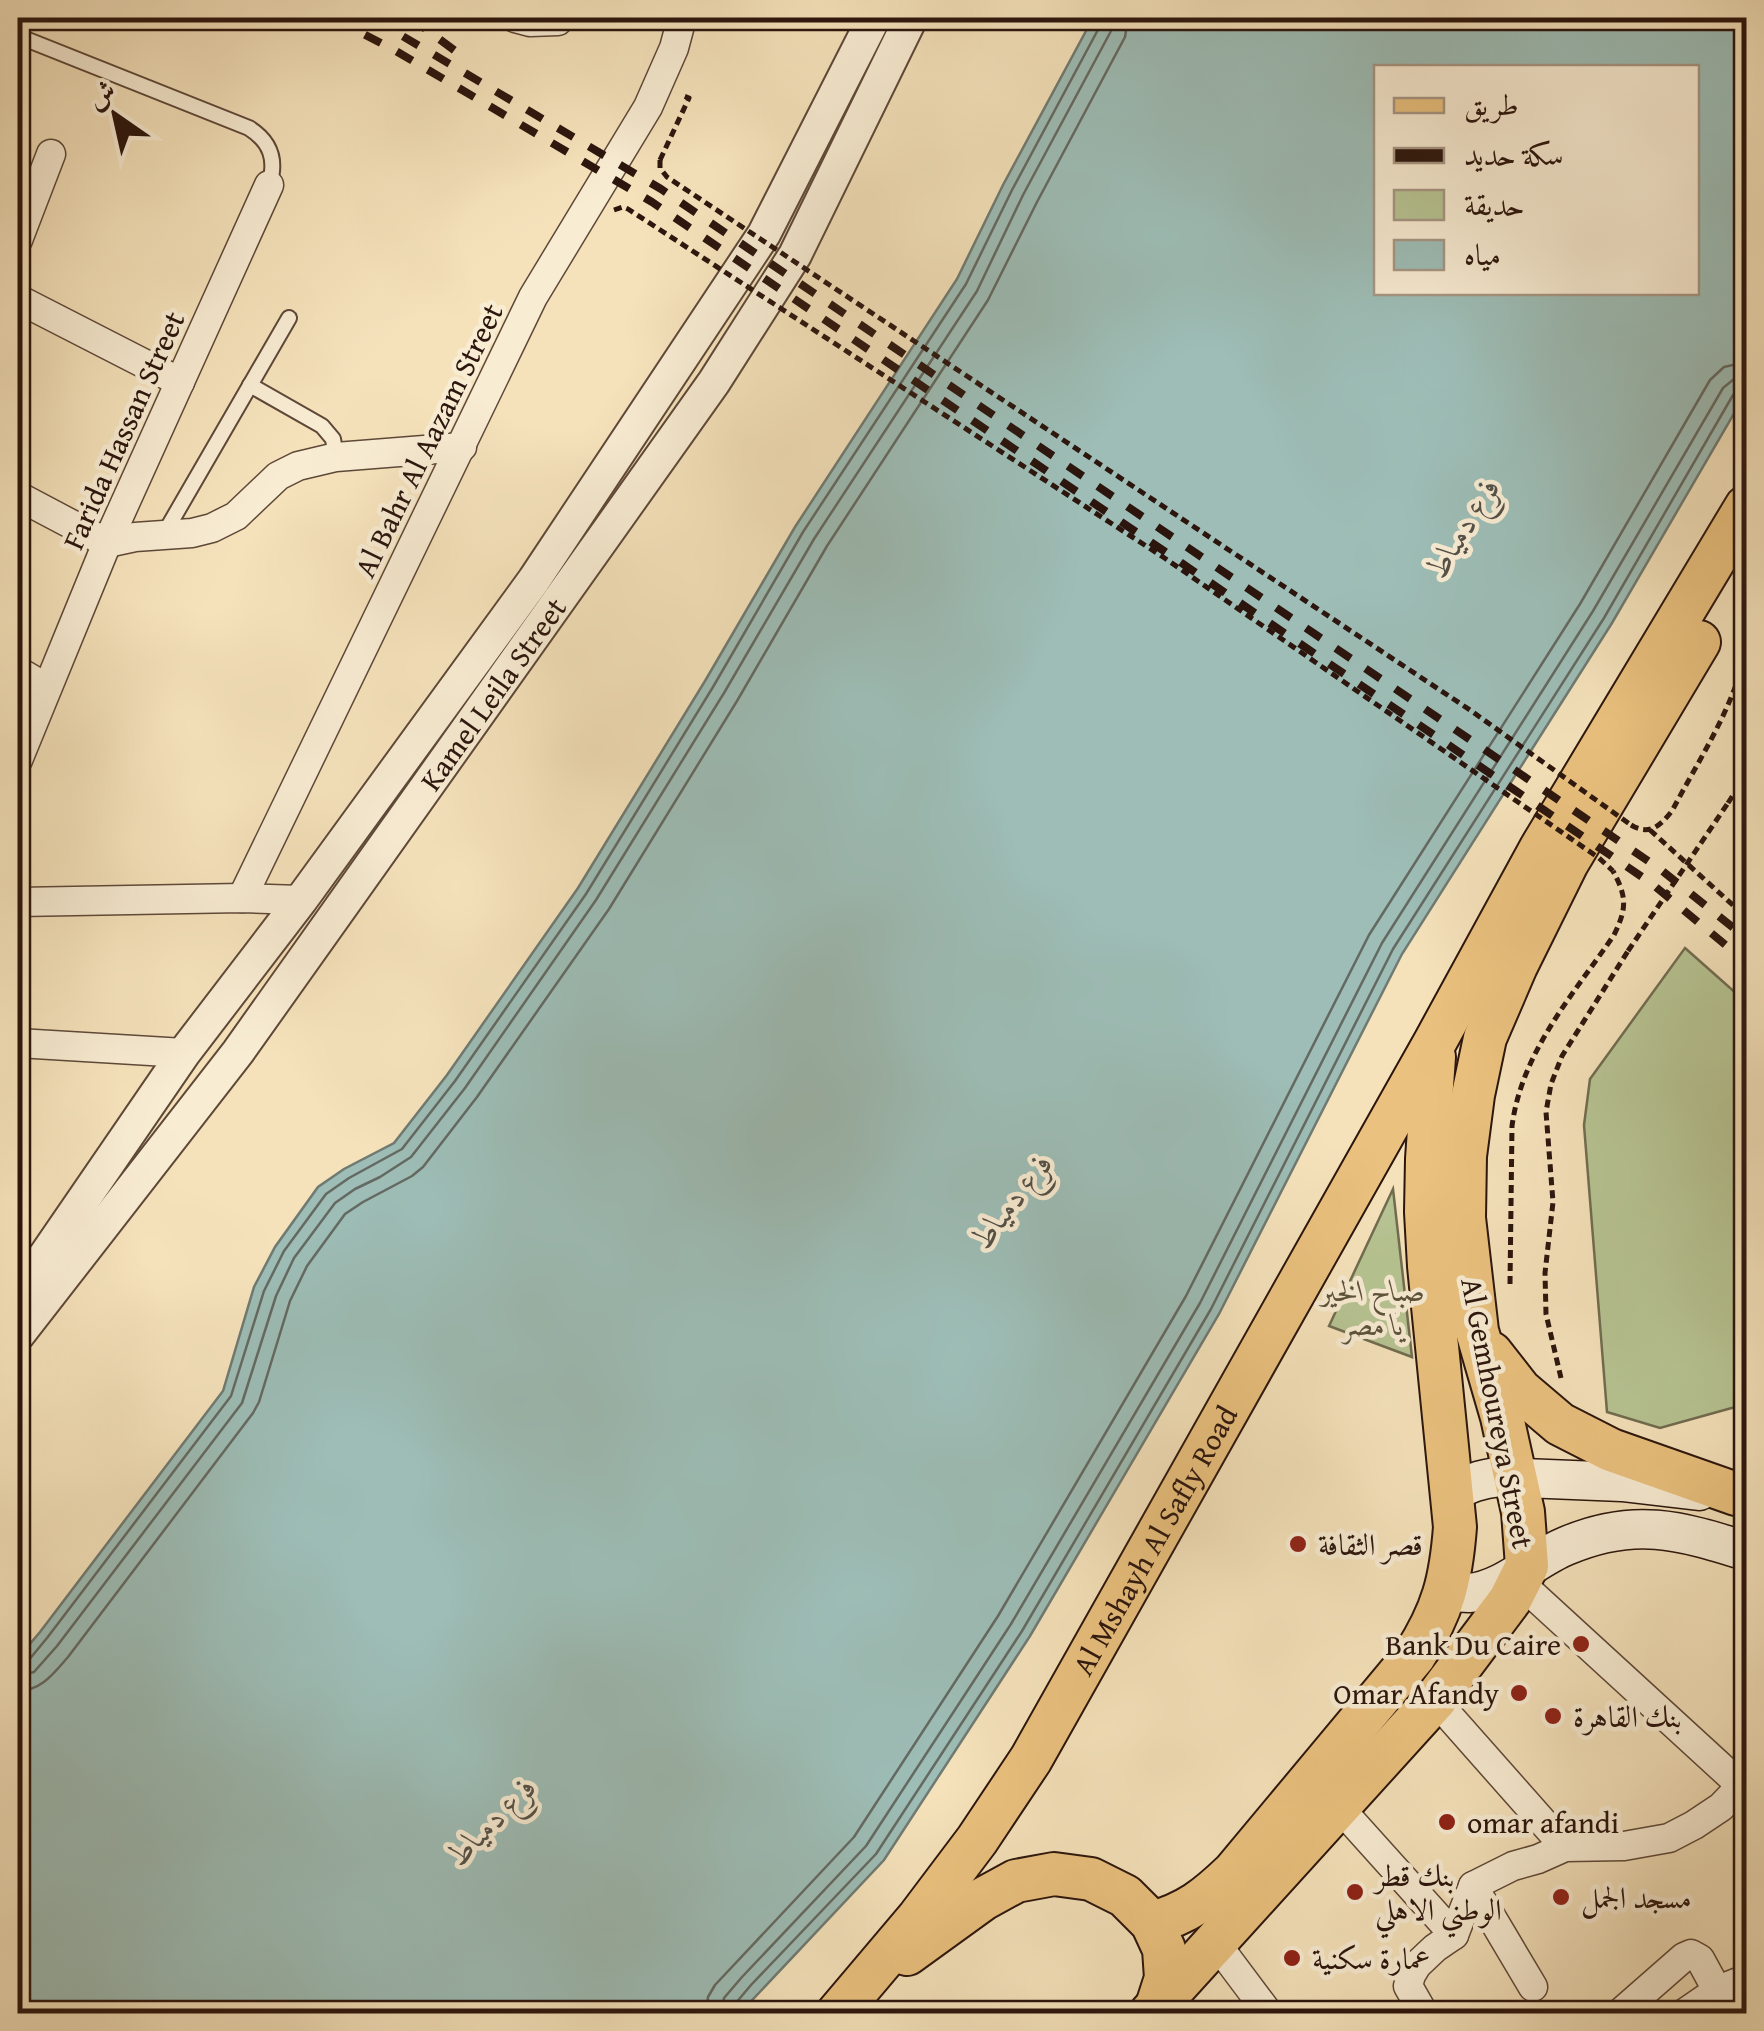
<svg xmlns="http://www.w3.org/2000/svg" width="1764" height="2031" viewBox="0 0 1764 2031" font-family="'Gentium Book Plus',Amiri,serif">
  <rect width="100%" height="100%" fill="#f5e2bb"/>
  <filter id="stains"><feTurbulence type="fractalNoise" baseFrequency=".002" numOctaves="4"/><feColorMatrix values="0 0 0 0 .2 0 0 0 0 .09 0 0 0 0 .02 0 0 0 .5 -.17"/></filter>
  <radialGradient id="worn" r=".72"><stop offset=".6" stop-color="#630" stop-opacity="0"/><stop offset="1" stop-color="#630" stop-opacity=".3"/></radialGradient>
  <!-- green -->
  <g fill="#b7c493" stroke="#716c50" stroke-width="2.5">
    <polygon points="1685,948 1746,1002 1746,1404 1660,1428 1607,1412 1584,1125 1590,1079"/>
    <polygon points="1393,1189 1412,1357 1329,1326"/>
  </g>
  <!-- water -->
  <path fill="#9dbdb6" stroke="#6f7a72" stroke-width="2.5" fill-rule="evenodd" d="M1093,18H1746V393L1612,623L1402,954L1219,1314L1030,1636L884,1860L740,2013H18V1658L40,1632L223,1391L254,1287L275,1247L318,1187L344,1169L394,1143L447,1075L578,888L705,681L795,527L957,279L1003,185ZM1376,68H1696V292H1376Z"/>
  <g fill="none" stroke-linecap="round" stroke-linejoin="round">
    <!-- shore -->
    <g stroke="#646962" stroke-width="2.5">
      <polyline points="18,1663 28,1661 47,1638 231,1396 264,1291 284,1251 326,1194 349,1178 402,1149 455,1081 586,894 713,687 803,532 966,284 1012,190 1100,26 1101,18"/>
      <polyline points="18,1676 34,1672 57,1646 242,1403 276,1296 294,1258 335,1203 355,1189 380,1177 411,1157 465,1088 596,900 724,693 814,539 977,291 1023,195 1111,31 1113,18"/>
      <path d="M18,1691C42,1690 53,1674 68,1657L253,1413L259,1402L290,1301L307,1266L345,1214L363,1202L412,1176L423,1167L477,1097L609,909L737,701L827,546L988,300L1037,202L1125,37L1128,18"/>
      <polyline points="706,2014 708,1997 715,1985 854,1837 998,1616 1186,1296 1369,935 1580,604 1710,380 1724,367 1746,362"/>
      <polyline points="721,2014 724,1998 742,1977 866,1846 1011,1624 1200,1303 1382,943 1593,611 1723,388 1734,379 1746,377"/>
      <polyline points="733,2014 735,2004 751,1985 876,1854 1022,1631 1211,1309 1393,949 1604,618 1733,395 1739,390 1746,390"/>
    </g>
    <defs>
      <g id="service">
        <path d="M18,36L249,128C271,142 277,160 269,185"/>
        <polyline points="250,385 322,426 333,439 336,457"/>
        <polyline points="164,534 289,318"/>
        <polyline points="1733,1795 1745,1817 1746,1828"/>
        <polyline points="1744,1867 1746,1852"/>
      </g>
      <g id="minor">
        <polyline points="515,18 530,22 558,21"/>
        <polyline points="18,240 51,154"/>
        <polyline points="18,299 180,382"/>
        <polyline points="18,496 107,543 135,537 192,533 212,528 236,516 278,476 298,466 336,457 462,447"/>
        <polyline points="18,671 47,688"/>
        <polyline points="18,760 107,543 269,185"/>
        <polyline points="242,898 533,297 648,107 674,48 682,18"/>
        <polyline points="18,902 242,898 301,900"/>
        <polyline points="18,1043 184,1053"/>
        <polyline points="1519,1582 1746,1790"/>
        <polyline points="1435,1700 1565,1847"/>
        <polyline points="1338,1806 1454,1935"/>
        <polyline points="1473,1886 1533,1987"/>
        <polyline points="1215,1942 1269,2014"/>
        <polyline points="1424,2014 1408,1986 1411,1975 1417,1965 1435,1948 1454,1935 1473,1886 1513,1866 1538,1859 1565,1847 1624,1846 1669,1838 1694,1825 1721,1807 1741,1786"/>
        <polyline points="1619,2014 1684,1957 1691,1954 1700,1959 1730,2014"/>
        <polyline points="1683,2014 1718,1990 1746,1979"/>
      </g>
      <g id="tertiary">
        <polyline points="18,1295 184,1053 301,900 534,580 764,234 874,18"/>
        <path id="s1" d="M18,1335L238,1052L714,382L795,255L911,18"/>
      </g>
      <g id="secondary">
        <path d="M1451,1494C1467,1484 1480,1479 1499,1477L1622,1482L1699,1491"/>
        <path d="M1446,1591C1453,1592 1462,1593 1469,1593C1504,1590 1534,1559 1566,1546C1634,1517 1679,1530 1746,1551"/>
      </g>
      <g id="primary">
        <polyline points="1491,1353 1520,1390 1560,1424 1611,1450 1736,1494"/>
        <path d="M1152,1923C1188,1913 1207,1898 1234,1872L1414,1656C1443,1611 1451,1580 1455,1527L1429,1266L1426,1212L1427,1159L1434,1057"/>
        <polyline points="907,1954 983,1899 1016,1881 1054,1874 1091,1879 1125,1896 1152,1923 1164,1949 1166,1978 1157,2006"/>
        <path id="s2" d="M837,2014L919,1917L977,1840L1031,1759L1435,1042L1541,848L1746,507"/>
        <polyline points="1150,2014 1435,1700 1510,1600 1527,1566 1523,1512 1502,1417 1477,1331 1464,1218 1465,1156 1473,1095 1485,1038 1516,966 1567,863 1699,642"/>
      </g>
    </defs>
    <!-- service casing -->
    <use href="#service" stroke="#5e4838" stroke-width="18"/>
    <!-- minor casing -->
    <use href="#minor" stroke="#5e4838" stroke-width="31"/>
    <!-- tertiary casing -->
    <use href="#tertiary" stroke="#5e4838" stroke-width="36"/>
    <!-- secondary casing -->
    <use href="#secondary" stroke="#2b150d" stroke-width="41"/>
    <!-- primary casing -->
    <use href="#primary" stroke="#2b150d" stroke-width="46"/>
    <!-- path -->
    <g stroke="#2b150d" stroke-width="5" stroke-dasharray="8 5" stroke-linecap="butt">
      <polyline points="660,160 689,98 684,96"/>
      <polyline points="1728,803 1746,775"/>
      <path d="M1631,825C1649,836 1660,826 1672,811C1699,759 1734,708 1746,650"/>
      <polyline points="1650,830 1746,917"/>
      <path d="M1510,1284L1512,1126C1522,1051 1573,995 1614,935C1627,908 1627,897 1613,871"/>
      <polyline points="1561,1378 1546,1314 1545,1273 1553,1202 1546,1112 1551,1084 1562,1056 1628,951"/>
    </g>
    <!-- service -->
    <use href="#service" stroke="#f8ecd3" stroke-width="14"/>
    <!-- minor -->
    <use href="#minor" stroke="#f8ecd3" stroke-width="28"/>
    <!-- tertiary -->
    <use href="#tertiary" stroke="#f8ecd3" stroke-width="32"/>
    <!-- secondary -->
    <use href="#secondary" stroke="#f8ecd3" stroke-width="38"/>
    <!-- primary -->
    <use href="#primary" stroke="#eac17e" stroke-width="42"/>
    <!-- rail -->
    <g stroke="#2b150d" stroke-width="8" stroke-dasharray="18 18" stroke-linecap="butt">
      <polyline points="333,18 396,51 652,202 1651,883 1746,962"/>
      <polyline points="372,18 661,189 1660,869 1746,938"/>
      <polyline points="411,18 462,56"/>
    </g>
    <!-- path-bridge -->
    <g stroke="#2b150d" stroke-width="5" stroke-dasharray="8 5" stroke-linecap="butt">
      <polyline points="660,160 660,168 667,177 1470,710 1631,825"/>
      <polyline points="614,210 623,207 628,209 1163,557 1599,858 1613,871"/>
      <polyline points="1628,951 1728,803"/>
    </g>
  </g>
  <!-- markers -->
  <g fill="#8f2418" stroke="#f8ecd3" stroke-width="4">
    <circle cx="1298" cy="1544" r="10"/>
    <circle cx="1581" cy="1644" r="10"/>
    <circle cx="1519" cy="1693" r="10"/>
    <circle cx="1553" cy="1716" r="10"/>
    <circle cx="1447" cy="1822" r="10"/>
    <circle cx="1355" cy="1892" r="10"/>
    <circle cx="1561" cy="1897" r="10"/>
    <circle cx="1292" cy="1958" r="10"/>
  </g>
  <g text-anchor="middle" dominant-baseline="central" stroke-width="9" stroke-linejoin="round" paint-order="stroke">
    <!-- street labels -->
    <g font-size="30" fill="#2b150d" stroke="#f8ecd3">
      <text transform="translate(123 430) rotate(-66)">Farida Hassan Street</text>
      <text transform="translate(428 440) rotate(-64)">Al Bahr Al Aazam Street</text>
      <text stroke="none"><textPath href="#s1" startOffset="798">Kamel Leila Street</textPath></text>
      <text transform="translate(1498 1413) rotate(79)">Al Gemhoureya Street</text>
      <text stroke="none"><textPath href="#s2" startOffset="572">Al Mshayh Al Safly Road</textPath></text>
    </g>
    <!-- park labels -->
    <g font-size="30" font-style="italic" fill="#5c523c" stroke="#f8ecd3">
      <text x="1373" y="1290">صباح الخير<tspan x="1373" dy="34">يا مصر</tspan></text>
    </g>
    <!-- poi labels -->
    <g font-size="30" fill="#2b150d" stroke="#f8ecd3" text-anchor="start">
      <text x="1318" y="1544">قصر الثقافة</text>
      <text x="1561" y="1644" text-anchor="end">Bank Du Caire</text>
      <text x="1499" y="1693" text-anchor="end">Omar Afandy</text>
      <text x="1573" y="1716">بنك القاهرة</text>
      <text x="1467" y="1822">omar afandi</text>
      <text x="1375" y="1875">بنك قطر<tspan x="1375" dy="34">الوطني الاهلي</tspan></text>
      <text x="1581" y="1897">مسجد الجمل</text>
      <text x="1312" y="1958">عمارة سكنية</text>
    </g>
    <!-- water labels -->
    <g font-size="32" font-style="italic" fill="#535048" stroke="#f8ecd3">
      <text transform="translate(1462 527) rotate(-58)">فرع دمياط</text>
      <text transform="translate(1011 1200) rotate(-52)">فرع دمياط</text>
      <text transform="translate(491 1820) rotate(-45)">فرع دمياط</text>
    </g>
  </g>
  <!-- margin -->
  <rect width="1764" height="2031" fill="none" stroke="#f5e2bb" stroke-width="60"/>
  <rect x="20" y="20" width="1724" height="1991" fill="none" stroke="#2b150d" stroke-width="5"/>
  <rect x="30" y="30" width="1704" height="1971" fill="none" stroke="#2b150d" stroke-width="2.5"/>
  <!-- legend -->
  <rect x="1374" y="65" width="325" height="230" fill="#f8ecd3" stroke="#a69684" stroke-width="2.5"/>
  <rect x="1394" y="98" width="50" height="15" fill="#eac17e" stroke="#a69684" stroke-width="2.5"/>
  <text x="1464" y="115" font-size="30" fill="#2b150d">طريق</text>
  <rect x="1394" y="148" width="50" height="15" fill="#2b150d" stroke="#a69684" stroke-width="2.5"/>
  <text x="1464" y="165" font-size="30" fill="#2b150d">سكة حديد</text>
  <rect x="1394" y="190" width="50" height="30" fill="#b7c493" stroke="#a69684" stroke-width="2.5"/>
  <text x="1464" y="215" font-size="30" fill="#2b150d">حديقة</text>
  <rect x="1394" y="240" width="50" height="30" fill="#9dbdb6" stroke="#a69684" stroke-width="2.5"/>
  <text x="1464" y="265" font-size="30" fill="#2b150d">مياه</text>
  <!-- north arrow -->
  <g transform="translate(115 115) rotate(326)" stroke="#f8ecd3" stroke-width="8" paint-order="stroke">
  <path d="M0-8L18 38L0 25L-18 38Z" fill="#2b150d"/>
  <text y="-15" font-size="28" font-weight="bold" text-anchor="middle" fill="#2b150d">ش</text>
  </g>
  <rect width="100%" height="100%" filter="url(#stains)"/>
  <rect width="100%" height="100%" fill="url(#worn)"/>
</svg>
